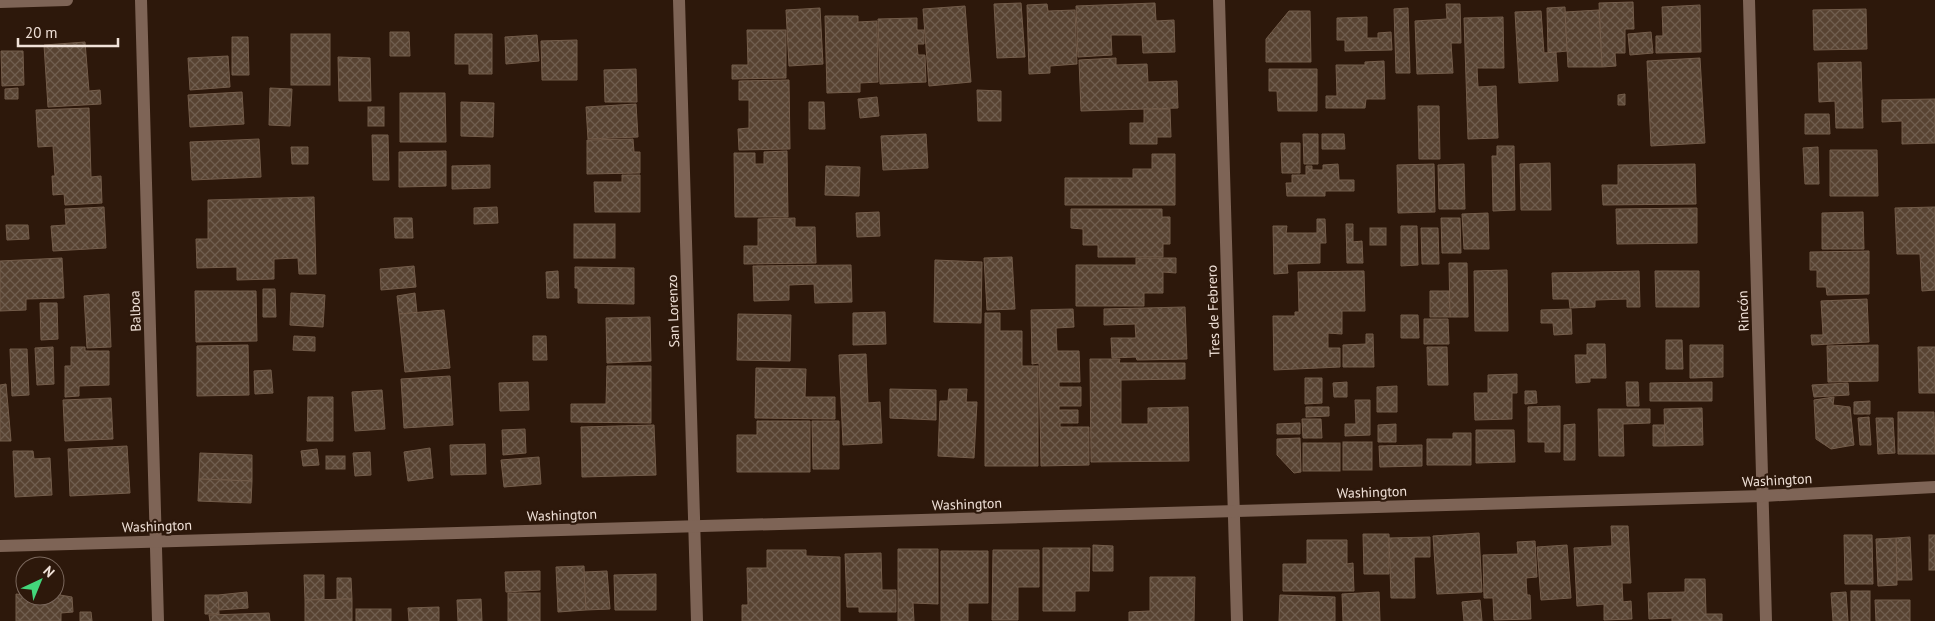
<svg xmlns="http://www.w3.org/2000/svg" width="1935" height="621" viewBox="0 0 1935 621" font-family="'PT Sans',sans-serif">
  <defs>
    <pattern id="building-cross-hatch" width="8" height="8" patternUnits="userSpaceOnUse" patternTransform="scale(1.25)"><rect width="8" height="8" fill="#584332"/><path d="M0 0l8 8M0 8l8-8" fill="none" stroke="#705e4f"/></pattern>
  </defs>
  <rect width="100%" height="100%" fill="#2d180b"/>
  <!-- building -->
  <g fill="url(#building-cross-hatch)" stroke="#735c4a">
    <polygon points="1633,2 1634,29 1625,29 1625,53 1615,53 1616,66 1602,67 1599,3"/>
    <polygon points="1021,3 1025,57 997,58 994,4"/>
    <polygon points="1155,3 1156,21 1174,20 1175,52 1143,53 1142,35 1111,35 1112,55 1078,57 1076,6"/>
    <polygon points="1047,4 1048,11 1075,10 1077,64 1050,66 1050,73 1029,74 1027,5"/>
    <polygon points="1446,4 1460,4 1461,43 1451,43 1453,73 1417,74 1415,21 1447,19"/>
    <polygon points="1700,5 1701,52 1656,53 1656,36 1663,36 1662,7"/>
    <polygon points="965,6 971,82 929,86 923,9"/>
    <polygon points="1565,7 1567,51 1548,53 1547,8"/>
    <polygon points="820,8 823,64 789,66 786,10"/>
    <polygon points="1408,8 1410,73 1396,73 1394,9"/>
    <polygon points="1866,9 1867,49 1814,50 1813,10"/>
    <polygon points="1599,10 1602,67 1568,67 1565,12"/>
    <polygon points="1289,11 1310,11 1311,62 1266,62 1266,39"/>
    <polygon points="1541,11 1544,53 1556,52 1558,81 1519,83 1515,12"/>
    <polygon points="825,16 858,16 858,22 877,21 878,82 860,83 860,92 827,93"/>
    <polygon points="1367,17 1367,38 1378,38 1378,33 1391,32 1392,50 1345,51 1345,40 1337,40 1337,18"/>
    <polygon points="1503,17 1504,68 1477,68 1478,87 1496,86 1498,138 1468,139 1464,18"/>
    <polygon points="917,18 917,30 924,30 924,44 917,44 918,55 925,55 926,82 880,84 878,19"/>
    <polygon points="747,30 786,30 786,78 732,79 732,65 748,65"/>
    <polygon points="390,32 409,32 410,56 390,56"/>
    <polygon points="1651,32 1653,53 1630,55 1628,34"/>
    <rect x="291" y="34" width="39" height="51"/>
    <polygon points="455,34 492,34 492,74 469,74 469,64 455,64"/>
    <polygon points="537,35 539,61 506,64 505,37"/>
    <polygon points="232,37 248,37 249,75 232,75"/>
    <polygon points="577,40 577,80 542,80 541,41"/>
    <polygon points="85,42 89,91 100,90 101,104 48,107 44,45"/>
    <polygon points="1,51 23,51 24,85 2,86"/>
    <polygon points="228,56 230,87 190,90 188,58"/>
    <polygon points="338,57 370,58 371,101 339,101"/>
    <polygon points="1116,58 1116,65 1147,64 1148,82 1177,81 1178,108 1081,111 1079,60"/>
    <polygon points="1700,58 1705,143 1651,146 1647,61"/>
    <polygon points="1384,61 1385,99 1366,99 1365,108 1326,108 1326,96 1337,96 1336,65 1365,65 1365,62"/>
    <polygon points="1861,62 1863,128 1836,128 1835,101 1819,102 1818,63"/>
    <polygon points="636,69 637,102 605,102 604,70"/>
    <polygon points="1269,69 1317,69 1317,111 1278,111 1277,91 1269,91"/>
    <polygon points="789,80 790,149 739,150 738,129 749,128 749,100 739,100 739,81"/>
    <polygon points="18,88 18,99 5,99 5,89"/>
    <polygon points="270,88 292,89 290,126 269,125"/>
    <polygon points="977,90 1001,91 1001,121 978,121"/>
    <polygon points="242,92 244,124 190,127 188,95"/>
    <polygon points="400,93 445,93 446,142 400,142"/>
    <polygon points="1625,94 1625,105 1618,105 1618,95"/>
    <polygon points="877,97 879,116 860,118 858,99"/>
    <polygon points="1935,99 1935,143 1902,144 1902,121 1882,122 1882,100"/>
    <polygon points="461,102 494,103 493,137 461,136"/>
    <polygon points="809,102 824,102 825,129 809,129"/>
    <polygon points="636,104 638,137 588,139 586,107"/>
    <polygon points="1418,106 1439,106 1440,159 1419,159"/>
    <rect x="368" y="107" width="16" height="19"/>
    <polygon points="89,108 91,177 101,176 102,203 65,205 64,194 53,195 52,176 55,176 53,146 38,147 36,110"/>
    <polygon points="1144,109 1170,109 1171,137 1157,137 1157,144 1130,144 1130,123 1144,123"/>
    <polygon points="1805,114 1829,114 1830,134 1805,134"/>
    <polygon points="926,134 928,168 883,170 881,136"/>
    <polygon points="1303,134 1318,134 1318,164 1304,164"/>
    <polygon points="1322,134 1344,134 1345,149 1322,149"/>
    <polygon points="372,135 388,135 389,180 373,180"/>
    <polygon points="259,139 261,177 192,180 190,142"/>
    <polygon points="633,139 634,152 640,152 640,173 587,174 587,140"/>
    <polygon points="1281,143 1300,143 1300,173 1282,173"/>
    <polygon points="1497,146 1514,146 1515,210 1493,211 1492,156 1497,156"/>
    <polygon points="291,147 308,147 308,164 292,164"/>
    <polygon points="1818,147 1819,184 1805,184 1803,148"/>
    <polygon points="1830,150 1877,150 1878,196 1830,196"/>
    <polygon points="446,151 446,186 399,187 399,152"/>
    <polygon points="787,151 788,217 735,217 734,153 755,153 755,164 764,164 764,152"/>
    <polygon points="1152,154 1175,154 1175,205 1065,205 1065,178 1133,178 1133,169 1152,169"/>
    <polygon points="1550,163 1551,210 1521,210 1520,164"/>
    <polygon points="1338,164 1339,180 1354,180 1354,191 1325,191 1325,196 1287,196 1286,183 1292,183 1292,175 1306,175 1306,166 1312,166 1312,170 1323,170 1323,165"/>
    <polygon points="1434,164 1435,212 1398,213 1397,165"/>
    <polygon points="1464,164 1465,209 1439,209 1438,165"/>
    <polygon points="1695,164 1696,204 1603,205 1602,185 1618,185 1618,165"/>
    <polygon points="490,165 490,188 452,189 452,166"/>
    <polygon points="826,166 860,167 859,196 825,195"/>
    <polygon points="622,175 640,175 640,212 595,212 594,182 622,182"/>
    <polygon points="314,197 316,274 299,274 298,258 274,259 274,279 237,280 237,267 197,268 196,239 208,239 208,200"/>
    <polygon points="104,207 106,248 53,251 51,226 66,225 65,209"/>
    <polygon points="497,207 498,223 474,224 474,208"/>
    <polygon points="1935,207 1935,290 1922,291 1920,254 1897,254 1895,208"/>
    <polygon points="1697,208 1697,243 1617,244 1616,209"/>
    <polygon points="1071,209 1162,209 1162,217 1170,217 1170,244 1163,244 1163,257 1098,257 1098,245 1083,245 1083,229 1071,228"/>
    <polygon points="879,212 880,236 857,237 856,213"/>
    <polygon points="1863,212 1864,249 1822,249 1822,213"/>
    <polygon points="1488,213 1489,249 1464,249 1462,214"/>
    <polygon points="394,218 412,218 413,238 395,238"/>
    <polygon points="795,218 795,227 815,227 816,263 744,264 744,246 758,246 758,219"/>
    <polygon points="1441,218 1460,218 1461,253 1442,253"/>
    <polygon points="1317,219 1325,219 1326,243 1320,243 1320,263 1287,264 1288,273 1274,274 1273,226 1287,226 1286,233 1317,233"/>
    <rect x="574" y="224" width="41" height="34"/>
    <polygon points="1346,224 1353,224 1353,242 1362,241 1363,263 1347,263"/>
    <polygon points="6,225 28,225 29,239 7,240"/>
    <polygon points="1401,226 1417,226 1418,265 1401,266"/>
    <rect x="1370" y="228" width="16" height="17"/>
    <polygon points="1421,228 1438,228 1439,264 1422,264"/>
    <polygon points="1869,251 1869,294 1827,295 1826,287 1817,287 1817,270 1810,270 1810,252"/>
    <polygon points="1012,257 1015,309 987,310 984,258"/>
    <polygon points="62,258 64,298 26,299 26,310 0,311 0,261"/>
    <polygon points="1136,258 1176,258 1176,273 1163,272 1163,293 1144,293 1144,306 1076,306 1076,265 1136,265"/>
    <polygon points="935,260 982,262 981,323 934,322"/>
    <polygon points="1449,263 1467,263 1468,317 1450,317"/>
    <polygon points="851,265 852,302 815,303 814,284 789,285 789,300 754,301 753,266"/>
    <polygon points="414,266 416,287 381,290 380,269"/>
    <polygon points="575,267 634,268 634,304 578,303 578,288 575,288"/>
    <polygon points="1507,270 1508,331 1475,331 1474,271"/>
    <polygon points="558,271 559,298 547,298 546,272"/>
    <polygon points="1364,271 1365,311 1342,311 1342,334 1328,333 1328,348 1340,348 1340,367 1274,370 1273,316 1295,316 1295,312 1299,312 1298,272"/>
    <polygon points="1639,271 1640,307 1627,307 1627,299 1595,300 1595,307 1570,308 1569,299 1553,299 1552,273"/>
    <polygon points="1655,271 1699,271 1699,307 1656,307"/>
    <polygon points="263,289 275,289 276,317 263,317"/>
    <polygon points="195,291 256,291 257,341 196,342"/>
    <polygon points="1430,291 1449,291 1450,317 1430,317"/>
    <polygon points="291,293 325,295 323,327 290,325"/>
    <polygon points="415,293 417,313 399,314 397,296"/>
    <polygon points="109,294 111,347 87,348 84,296"/>
    <polygon points="1867,299 1869,342 1812,345 1811,335 1823,335 1821,301"/>
    <polygon points="40,303 57,303 58,339 41,340"/>
    <polygon points="1185,307 1187,359 1137,360 1136,357 1112,358 1111,338 1136,338 1135,324 1104,325 1104,309"/>
    <polygon points="1073,309 1074,327 1056,328 1057,351 1079,351 1080,382 1059,382 1059,387 1081,387 1081,406 1059,406 1059,410 1078,410 1078,423 1060,423 1060,427 1089,427 1089,465 1041,466 1039,363 1032,364 1031,310"/>
    <polygon points="1571,309 1572,334 1554,335 1553,323 1541,323 1541,310"/>
    <polygon points="444,310 450,368 405,372 399,314"/>
    <polygon points="885,312 886,344 853,345 853,313"/>
    <polygon points="985,313 1000,313 1000,331 1022,331 1022,366 1038,366 1038,466 985,466"/>
    <polygon points="738,314 791,315 790,361 737,360"/>
    <polygon points="1401,315 1418,315 1419,338 1401,338"/>
    <polygon points="650,317 651,361 607,363 606,318"/>
    <polygon points="1424,319 1448,319 1449,344 1424,344"/>
    <polygon points="1366,334 1373,334 1374,367 1343,367 1343,345 1366,344"/>
    <polygon points="294,336 315,337 315,351 293,350"/>
    <polygon points="533,336 546,336 547,360 533,360"/>
    <polygon points="1666,340 1682,340 1683,369 1666,369"/>
    <polygon points="1587,344 1605,344 1606,378 1590,378 1590,382 1576,383 1575,355 1587,355"/>
    <polygon points="248,345 249,395 197,396 197,346"/>
    <polygon points="1690,345 1723,345 1723,377 1690,378"/>
    <polygon points="1878,345 1878,381 1828,382 1827,346"/>
    <polygon points="53,347 54,384 37,385 35,348"/>
    <polygon points="71,347 85,347 85,351 109,351 109,385 79,386 79,396 65,397 65,366 71,366"/>
    <polygon points="1427,347 1447,347 1448,385 1428,385"/>
    <polygon points="1918,347 1935,347 1935,393 1919,393"/>
    <polygon points="10,349 27,349 29,395 12,396"/>
    <polygon points="866,354 868,403 880,402 882,443 843,445 839,355"/>
    <polygon points="1090,359 1120,359 1119,363 1185,363 1185,379 1121,380 1121,424 1148,424 1148,408 1188,407 1189,461 1091,462"/>
    <polygon points="607,366 651,366 651,423 571,422 571,404 606,404"/>
    <polygon points="756,368 806,369 805,397 835,397 835,419 755,418"/>
    <polygon points="271,370 273,393 255,394 254,371"/>
    <polygon points="1517,374 1517,393 1512,393 1512,419 1475,420 1474,393 1488,393 1488,375"/>
    <polygon points="450,376 453,425 404,428 401,379"/>
    <polygon points="1305,378 1322,378 1322,403 1305,404"/>
    <polygon points="528,382 529,410 500,411 499,383"/>
    <polygon points="1347,382 1347,397 1334,397 1333,383"/>
    <polygon points="1626,382 1638,382 1639,406 1627,406"/>
    <polygon points="1712,382 1712,401 1650,401 1650,383"/>
    <polygon points="1848,383 1849,395 1814,397 1812,385"/>
    <polygon points="6,384 11,441 0,441 0,385"/>
    <polygon points="1397,386 1397,412 1377,412 1377,387"/>
    <polygon points="890,389 936,390 936,420 890,418"/>
    <polygon points="949,389 967,389 966,402 977,402 974,458 938,456 940,401 948,401"/>
    <polygon points="382,390 385,429 355,431 352,392"/>
    <polygon points="1525,391 1536,391 1537,403 1525,404"/>
    <polygon points="308,397 333,397 333,441 307,441"/>
    <polygon points="1834,397 1833,405 1850,407 1854,445 1831,449 1816,439 1814,400"/>
    <polygon points="111,398 113,439 65,441 63,400"/>
    <polygon points="1355,400 1370,400 1370,435 1345,436 1345,424 1356,424"/>
    <polygon points="1870,401 1870,414 1854,414 1854,402"/>
    <polygon points="1560,406 1560,452 1545,452 1545,442 1528,442 1528,407"/>
    <polygon points="1306,407 1329,407 1329,416 1306,417"/>
    <polygon points="1702,408 1703,445 1665,446 1664,409"/>
    <polygon points="1598,409 1650,409 1650,423 1623,424 1624,456 1599,456"/>
    <polygon points="1898,412 1934,412 1935,454 1898,454"/>
    <polygon points="1869,417 1871,445 1860,445 1858,418"/>
    <polygon points="1876,418 1893,418 1895,453 1878,454"/>
    <polygon points="1302,419 1321,419 1322,438 1303,438"/>
    <polygon points="757,421 810,421 810,472 737,472 737,435 757,435"/>
    <polygon points="812,421 839,421 839,469 813,469"/>
    <polygon points="1300,423 1300,434 1277,434 1277,424"/>
    <polygon points="1396,424 1396,442 1378,442 1378,425"/>
    <polygon points="1575,424 1575,460 1564,460 1564,425"/>
    <polygon points="654,425 656,475 582,477 581,427"/>
    <polygon points="1653,425 1664,425 1665,446 1653,446"/>
    <polygon points="525,429 526,453 503,455 502,430"/>
    <polygon points="1476,430 1514,430 1515,462 1476,463"/>
    <polygon points="1453,433 1471,433 1471,465 1427,465 1427,439 1453,439"/>
    <polygon points="1300,438 1301,472 1294,473 1277,455 1277,439"/>
    <rect x="1343" y="442" width="29" height="28"/>
    <rect x="1303" y="443" width="37" height="28"/>
    <polygon points="485,444 486,474 451,475 450,445"/>
    <polygon points="1422,445 1422,466 1380,467 1379,446"/>
    <polygon points="127,446 130,493 70,496 68,449"/>
    <polygon points="430,448 433,478 408,481 404,452"/>
    <polygon points="317,449 319,465 303,466 301,451"/>
    <polygon points="13,451 33,451 34,459 50,458 52,495 15,497"/>
    <polygon points="370,452 371,475 355,476 353,453"/>
    <polygon points="200,453 252,455 252,481 199,479"/>
    <rect x="326" y="456" width="19" height="13"/>
    <polygon points="539,457 541,484 504,487 501,460"/>
    <polygon points="199,479 252,481 251,503 198,501"/>
    <polygon points="1611,526 1628,526 1631,583 1622,583 1623,602 1631,601 1632,619 1604,620 1604,604 1577,606 1574,548 1612,546"/>
    <polygon points="1479,533 1482,592 1437,594 1433,536"/>
    <polygon points="1363,534 1389,534 1389,574 1364,574"/>
    <polygon points="1844,535 1872,535 1873,584 1845,584"/>
    <rect x="1929" y="535" width="6" height="35"/>
    <polygon points="1430,537 1430,557 1414,557 1415,598 1391,598 1389,538"/>
    <polygon points="1910,537 1912,580 1897,580 1896,538"/>
    <polygon points="1896,538 1897,585 1878,586 1876,539"/>
    <polygon points="1307,540 1347,540 1347,564 1353,563 1354,591 1283,591 1283,564 1307,564"/>
    <polygon points="1535,541 1537,577 1526,578 1527,595 1530,595 1531,619 1494,620 1493,598 1484,598 1483,555 1518,554 1517,542"/>
    <polygon points="1093,545 1113,546 1113,571 1093,571"/>
    <polygon points="1567,545 1571,598 1541,600 1537,547"/>
    <polygon points="1043,548 1090,548 1089,591 1075,591 1075,611 1043,611"/>
    <polygon points="898,549 938,549 938,604 913,603 914,621 898,621"/>
    <polygon points="767,550 806,550 806,556 840,557 840,621 742,621 742,605 748,605 747,568 767,568"/>
    <polygon points="993,550 1039,550 1039,587 1018,587 1018,620 992,620"/>
    <polygon points="941,551 988,551 988,603 968,603 968,621 941,621"/>
    <polygon points="881,553 882,590 896,590 896,612 859,612 859,607 847,607 845,554"/>
    <polygon points="584,566 586,610 558,612 556,567"/>
    <polygon points="540,571 540,590 506,592 505,572"/>
    <polygon points="607,571 610,609 586,610 584,572"/>
    <polygon points="656,574 656,610 615,610 614,575"/>
    <polygon points="304,575 324,575 324,599 305,600"/>
    <polygon points="1150,577 1195,577 1194,621 1129,621 1129,612 1150,611"/>
    <polygon points="337,578 351,578 352,599 337,599"/>
    <polygon points="1685,579 1705,579 1706,614 1722,614 1722,621 1672,621 1672,618 1649,619 1648,593 1685,592"/>
    <polygon points="55,589 60,589 60,595 72,597 73,612 61,613 61,621 16,621 16,594 25,595 25,596 55,596"/>
    <rect x="1851" y="591" width="19" height="30"/>
    <polygon points="247,592 248,608 219,610 218,595"/>
    <polygon points="1379,592 1380,621 1343,621 1342,594"/>
    <polygon points="1846,592 1848,621 1833,621 1831,593"/>
    <rect x="508" y="593" width="32" height="28"/>
    <polygon points="205,595 218,595 219,614 205,614"/>
    <polygon points="1280,595 1335,597 1335,621 1279,621"/>
    <polygon points="352,599 352,621 305,621 305,600"/>
    <polygon points="481,599 482,621 458,621 457,600"/>
    <polygon points="1480,600 1482,621 1464,621 1462,602"/>
    <polygon points="1875,600 1910,600 1910,621 1876,621"/>
    <polygon points="439,607 439,621 409,621 408,608"/>
    <rect x="356" y="609" width="35" height="12"/>
    <polygon points="80,612 91,612 92,621 80,621"/>
    <polygon points="269,613 270,621 210,621 209,615"/>
  </g>
  <g fill="none" stroke-linecap="round" stroke-linejoin="round">
    <!-- minor -->
    <g stroke="#7e6456" stroke-width="12">
      <polyline points="141,0 158,621"/>
      <polyline points="679,0 697,621"/>
      <polyline points="1219,0 1237,621"/>
      <polyline points="1749,0 1766,621"/>
      <polyline points="0,2 67,0"/>
      <polyline points="0,546 1763,496 1935,487"/>
    </g>
  </g>
  <g text-anchor="middle" dominant-baseline="central" stroke-width="4.5" stroke-linejoin="round" paint-order="stroke">
    <!-- street labels -->
    <g font-size="14" fill="#f0e1d8" stroke="#2d180b">
      <text transform="translate(135 311) rotate(-92)">Balboa</text>
      <text transform="translate(673 311) rotate(-92)">San Lorenzo</text>
      <text transform="translate(1213 311) rotate(-92)">Tres de Febrero</text>
      <text transform="translate(1743 311) rotate(-92)">Rincón</text>
      <text transform="translate(1777 480) rotate(-3)">Washington</text>
      <text transform="translate(1372 492) rotate(-2)">Washington</text>
      <text transform="translate(967 504) rotate(-2)">Washington</text>
      <text transform="translate(562 515) rotate(-2)">Washington</text>
      <text transform="translate(157 526) rotate(-2)">Washington</text>
    </g>
  </g>
  <!-- north arrow -->
  <g transform="translate(40 581) rotate(44)"><circle r="24" fill="#2d180b" stroke="#7b685d"/>
  <path d="M0-4L9 19L0 12L-9 19Z" fill="#43d77b"/>
  <text y="-8" font-size="14" font-weight="bold" text-anchor="middle" fill="#f0e1d8">N</text>
  </g>
  <!-- scale -->
  <path d="M18 38v8h100v-8" fill="none" stroke="#f0e1d8" stroke-width="2.5"/>
  <text x="25" y="38" font-size="15" fill="#f0e1d8" stroke="#2d180b" stroke-width="4" paint-order="stroke">20 m</text>
</svg>
